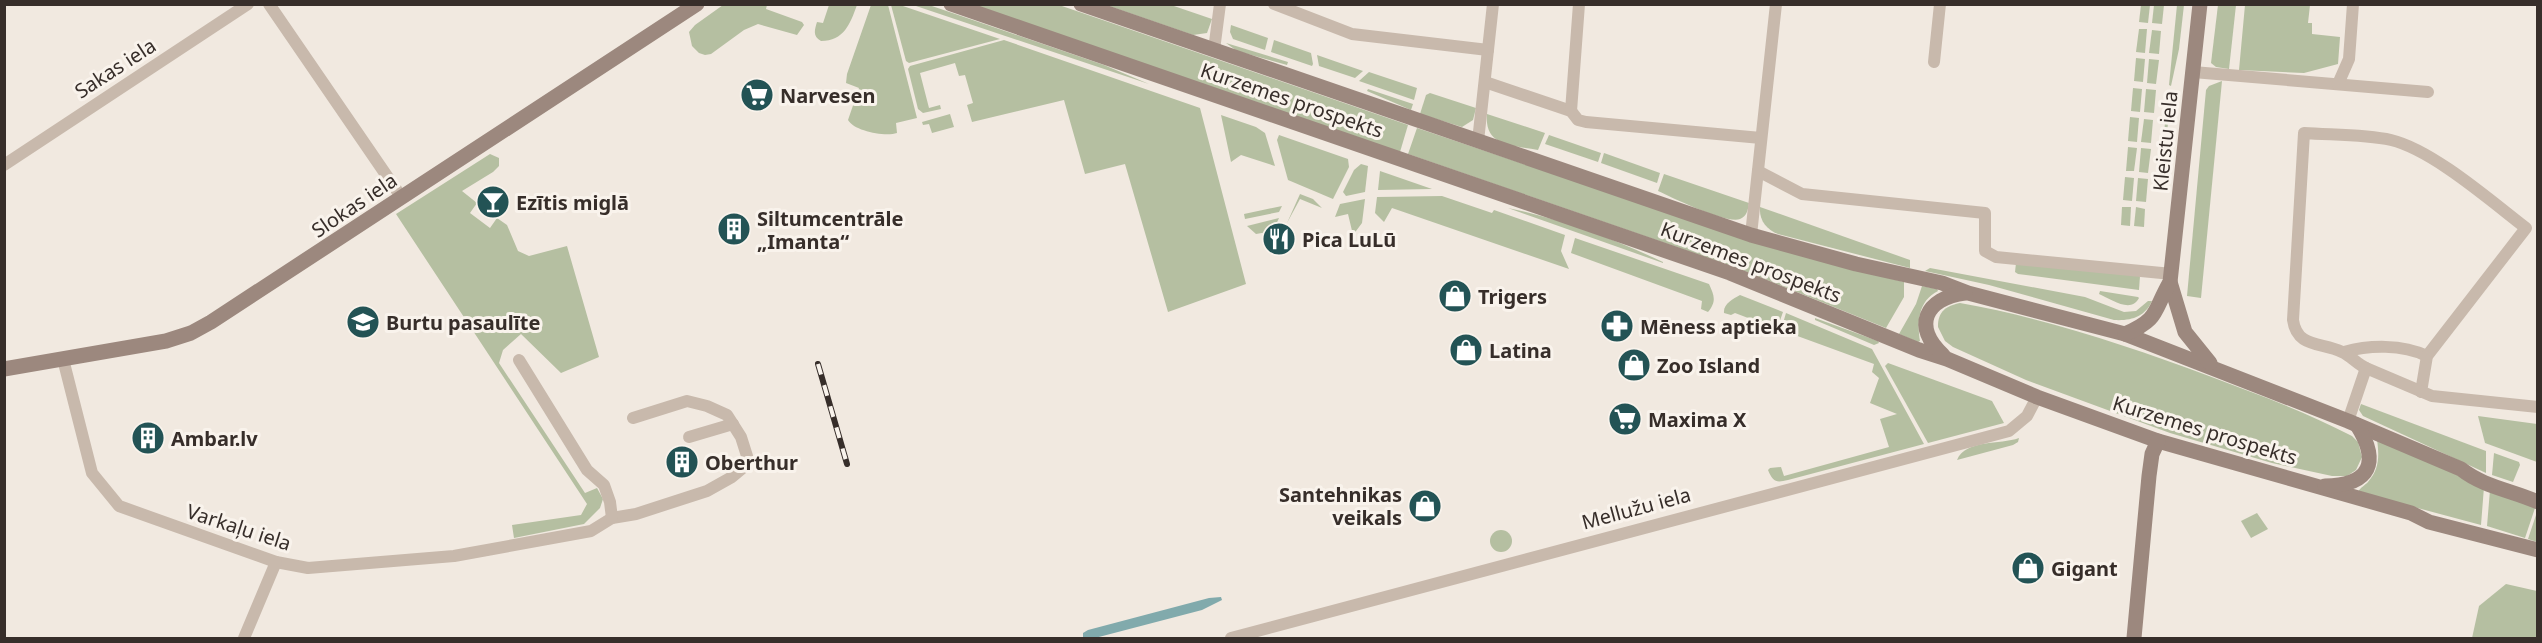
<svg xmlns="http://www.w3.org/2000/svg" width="2542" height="643" viewBox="0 0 2542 643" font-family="'Noto Sans',sans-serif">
  <rect width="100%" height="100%" fill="#f1e9e0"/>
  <!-- green -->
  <g fill="#b5bfa1">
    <polygon points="723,5 767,5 766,9 802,22 804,25 797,35 758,24 744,30 711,54 705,55 699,53 692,46 689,32 695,25"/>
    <path d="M829,5H857C850,24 844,41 821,41C812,36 815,29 817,22L823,23Z"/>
    <path d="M871,5H888L917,118L896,123L897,133C885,137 854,131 848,120L859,88L846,83L847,74Z"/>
    <polygon points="891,5 900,5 1000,39 909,63 906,61"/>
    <polygon points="913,5 929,5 1104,65 1149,84"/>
    <polygon points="974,5 1059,5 1408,125 1400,152"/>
    <polygon points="1106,5 1171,5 1212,19 1207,33 1193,35"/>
    <polygon points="2141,5 2150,5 2148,23 2139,22"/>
    <polygon points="2154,5 2164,5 2162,24 2152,23"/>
    <polygon points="2177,5 2184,5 2179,49 2171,86 2169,85"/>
    <polygon points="2218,5 2236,5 2229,69 2216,67 2211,63"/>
    <polygon points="2245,5 2310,5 2308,23 2312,23 2312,34 2340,37 2338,64 2304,73 2239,70"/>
    <polygon points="1231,25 1268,38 1265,50 1233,39 1230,32"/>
    <polygon points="2139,29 2147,29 2145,53 2136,52"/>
    <polygon points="2152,30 2161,31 2159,54 2149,53"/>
    <polygon points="1004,40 1200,108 1246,284 1168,312 1125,164 1085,174 1064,100 972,122 967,105 973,103 965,75 959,76 955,63 920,73 929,108 940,105 941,109 923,113 918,109 908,69 910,66"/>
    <polygon points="1274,40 1311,53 1313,64 1312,66 1271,52"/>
    <polygon points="1226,43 1288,62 1287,65 1237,51"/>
    <polygon points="1317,55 1363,71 1355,78 1319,66"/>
    <polygon points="2136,58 2145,59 2143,82 2134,81"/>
    <polygon points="2149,59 2159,60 2156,84 2147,83"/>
    <polygon points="1369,72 1417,88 1414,100 1359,81"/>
    <polygon points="2222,81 2201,298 2187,296 2206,90 2209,86"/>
    <polygon points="2133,88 2142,89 2140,112 2131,111"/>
    <polygon points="1368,89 1413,104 1411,110 1367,91"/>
    <polygon points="2146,89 2156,90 2154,113 2144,112"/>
    <polygon points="2168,91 2171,91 2166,144 2163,144"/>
    <polygon points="1430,93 1476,108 1473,120 1462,127 1420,114 1426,95"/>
    <polygon points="950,114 954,127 932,133 929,124 923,125 922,122"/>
    <path d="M1487,114L1545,133L1538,150C1513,145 1484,147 1487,114Z"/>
    <polygon points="1221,115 1256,127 1265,133 1275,166 1241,155 1231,162"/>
    <polygon points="2130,117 2139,118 2137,142 2128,141"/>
    <polygon points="2144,119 2153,120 2151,143 2141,142"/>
    <polygon points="1417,128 1773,248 1904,282 1904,297 1886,328 1737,268 1408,154"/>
    <polygon points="1279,135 1348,159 1349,167 1333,199 1288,180 1277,140"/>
    <polygon points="1549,135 1601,153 1598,162 1545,144"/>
    <polygon points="2128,147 2137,148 2134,171 2126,171"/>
    <polygon points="2141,148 2151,149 2148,173 2139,172"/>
    <polygon points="1604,153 1660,173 1657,183 1601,163"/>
    <polygon points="490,154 499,158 499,166 493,172 462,191 477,203 470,213 490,228 497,218 507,225 518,251 529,256 567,246 599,357 561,373 521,334 503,350 499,363 585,493 597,488 603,499 600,508 584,524 514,538 512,525 581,515 587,504 396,214"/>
    <polygon points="1361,164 1368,166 1365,192 1346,196 1343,192 1354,170"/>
    <polygon points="1380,171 1432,189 1378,190"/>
    <path d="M1664,174L1749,203C1748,210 1747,216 1740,219C1726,224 1673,198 1658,191Z"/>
    <polygon points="2125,177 2134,178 2132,201 2123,200"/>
    <polygon points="2138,178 2148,179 2146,202 2136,201"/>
    <polygon points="1300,194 1313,199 1322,208 1300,199 1287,223"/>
    <polygon points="1442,196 1492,213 1494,210 1565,235 1561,251 1569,269 1392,208 1384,222 1375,213 1377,197"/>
    <polygon points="1365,199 1362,223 1353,235 1348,214 1335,217 1340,204"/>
    <polygon points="1282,206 1279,212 1245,219 1244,214"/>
    <path d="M1760,207L1910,260V268L1778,234C1766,229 1759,220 1760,207Z"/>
    <polygon points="2122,207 2131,207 2130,226 2121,225"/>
    <polygon points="2136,207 2145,209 2144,227 2134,226"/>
    <path d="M1508,208C1561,219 1614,239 1663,262V263Z"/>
    <polygon points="1279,218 1273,231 1256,234 1247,226"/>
    <path d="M1575,238L1709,284C1714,295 1717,301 1708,312L1701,309L1702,301L1571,253Z"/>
    <polygon points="2016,263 2140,276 2139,290 2018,274 2015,272"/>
    <path d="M1930,268L2085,297L2124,312L2136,311L2148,301H2152C2145,317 2131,321 2114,320L1989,285L1925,271Z"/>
    <path d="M1922,286L1937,289L1938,291C1918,301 1917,322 1920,341L1918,342L1899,334L1916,304Z"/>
    <path d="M2100,291L2138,297L2139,298C2131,314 2111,299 2099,294Z"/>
    <path d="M1740,295L1783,312L1777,329L1735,313L1731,315L1724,313C1723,304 1733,299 1740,295Z"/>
    <path d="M1960,303C2045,318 2129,346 2209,376C2257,394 2306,412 2352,436L2358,442L2362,457L2356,470L2347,476H2332L2272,463L2170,433L2026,380L1953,347L1945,341L1938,327C1938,311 1946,306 1960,303Z"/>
    <path d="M1786,313L1872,349L1924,444L1788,480C1776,483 1773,482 1768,470L1770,468L1781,467L1784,476L1889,447L1880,419L1897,414L1870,403L1879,378L1872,372L1874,364L1781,330Z"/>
    <polygon points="1815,318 1878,341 1879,343 1874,345 1815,320"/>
    <polygon points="1888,363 1992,401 2004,423 1928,443 1885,366"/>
    <polygon points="2361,404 2486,451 2486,473 2363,416 2359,410"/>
    <polygon points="2478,416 2537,424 2537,462 2485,443"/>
    <path d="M2019,438L2018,442L2013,445L1957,460C1966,439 2000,445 2019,438Z"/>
    <path d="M2377,439L2484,487L2481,525L2358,492C2360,488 2365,485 2368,482C2380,469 2379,455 2377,439Z"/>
    <polygon points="2494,453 2519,462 2520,465 2513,482 2492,475"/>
    <polygon points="2490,490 2535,508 2525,538 2487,526"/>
    <polygon points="2537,512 2537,542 2528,539"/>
    <polygon points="2257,513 2268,529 2251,538 2241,521"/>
    <circle cx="1501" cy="541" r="11"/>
    <polygon points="2506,584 2537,591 2537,638 2472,638 2479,606"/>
  </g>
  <!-- water -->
  <polygon fill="#81aaac" points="1221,597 1222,600 1202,610 1095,638 1083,638 1083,633 1088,630 1209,598"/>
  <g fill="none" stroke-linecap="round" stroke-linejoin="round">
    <!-- street -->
    <g stroke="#c8b9ac" stroke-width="12">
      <polyline points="269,4 402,198"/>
      <polyline points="1274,4 1352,34 1488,50"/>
      <polyline points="1214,50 1220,4"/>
      <polyline points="1934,62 1940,4"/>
      <polyline points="2193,72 2428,92"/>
      <polyline points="1485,82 1571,111 1578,120 1586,122 1761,138"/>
      <polyline points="2338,84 2349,59 2353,4"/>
      <polyline points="1571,111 1579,4"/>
      <polyline points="1478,141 1493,4"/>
      <polyline points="4,165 248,4"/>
      <polyline points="1758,171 1802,194 1985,213 1985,251 1996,257 2172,274"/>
      <polyline points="1751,235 1776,4"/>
      <path d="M2344,352C2369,345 2402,344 2427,356"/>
      <polyline points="63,359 92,473 119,506 276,562 308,568 454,556 591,531 612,518 636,514 707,491 732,477 744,467 747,456 741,437 727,415 707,406 687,401 633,418"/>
      <polyline points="519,360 587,470 604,485 610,502 612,518"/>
      <path d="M2366,368C2357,364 2351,356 2342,352C2321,342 2297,348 2293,320L2304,133C2332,135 2364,134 2391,140C2433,150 2492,202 2526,228L2427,356L2421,392"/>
      <polyline points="2348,421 2366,368 2432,396 2538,407"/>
      <polyline points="689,437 733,424"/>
      <polyline points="244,638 276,562"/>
      <polyline points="1231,638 2009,431 2027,416 2037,397"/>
    </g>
    <!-- secondary -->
    <g stroke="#9c887e" stroke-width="15">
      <polyline points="951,4 1730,273 1919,350 1947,359 2037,397 2158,441 2411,513 2429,522 2538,550"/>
      <path d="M1081,4L1751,235L1856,264L1942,283L1968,293L2125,334L2348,421L2461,469C2484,487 2511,490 2538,502"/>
      <polyline points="2170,282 2185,332 2210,363"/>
      <path d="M2125,334C2160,319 2153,311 2170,282L2200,4"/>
      <path d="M1943,355C1912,327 1925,298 1965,293"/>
      <polyline points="4,369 166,341 191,333 211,322 697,4"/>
      <path d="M2325,486C2371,485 2380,462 2357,425"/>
      <polyline points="2134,638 2149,476 2152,454 2158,441"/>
    </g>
    <defs>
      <polyline id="rail" points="818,364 847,464"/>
    </defs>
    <!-- rail casing -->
    <use href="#rail" stroke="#372e2a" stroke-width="6"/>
    <!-- rail -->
    <use href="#rail" stroke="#f9f3ec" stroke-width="4" stroke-dasharray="11" stroke-linecap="butt"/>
  </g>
  <!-- icons -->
  <defs>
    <symbol id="supermarket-disc" viewBox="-11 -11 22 22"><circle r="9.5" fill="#235355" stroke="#f9f3ec"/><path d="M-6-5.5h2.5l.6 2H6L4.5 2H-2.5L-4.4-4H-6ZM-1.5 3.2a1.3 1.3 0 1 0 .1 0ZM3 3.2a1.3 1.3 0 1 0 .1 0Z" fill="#fff"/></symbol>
    <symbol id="bar-disc" viewBox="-11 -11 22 22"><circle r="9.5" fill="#235355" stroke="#f9f3ec"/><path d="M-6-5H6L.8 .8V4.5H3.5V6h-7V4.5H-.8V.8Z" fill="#fff"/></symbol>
    <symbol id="building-disc" viewBox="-11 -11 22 22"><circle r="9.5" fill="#235355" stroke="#f9f3ec"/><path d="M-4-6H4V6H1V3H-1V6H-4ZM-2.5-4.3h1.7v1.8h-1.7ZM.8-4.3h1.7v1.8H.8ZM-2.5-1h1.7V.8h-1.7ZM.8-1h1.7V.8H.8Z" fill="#fff"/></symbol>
    <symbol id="restaurant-disc" viewBox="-11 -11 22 22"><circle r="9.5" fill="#235355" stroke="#f9f3ec"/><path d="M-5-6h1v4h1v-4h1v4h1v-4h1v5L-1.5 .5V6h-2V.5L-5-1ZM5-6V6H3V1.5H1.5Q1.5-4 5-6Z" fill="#fff"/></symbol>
    <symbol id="shop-disc" viewBox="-11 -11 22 22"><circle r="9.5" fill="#235355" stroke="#f9f3ec"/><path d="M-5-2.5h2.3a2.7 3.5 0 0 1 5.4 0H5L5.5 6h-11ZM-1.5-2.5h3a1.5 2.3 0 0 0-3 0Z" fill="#fff"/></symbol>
    <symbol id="school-disc" viewBox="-11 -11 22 22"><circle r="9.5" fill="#235355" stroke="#f9f3ec"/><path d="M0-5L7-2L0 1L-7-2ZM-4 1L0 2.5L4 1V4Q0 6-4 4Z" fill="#fff"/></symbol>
    <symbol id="pharmacy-disc" viewBox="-11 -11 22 22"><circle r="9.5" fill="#235355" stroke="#f9f3ec"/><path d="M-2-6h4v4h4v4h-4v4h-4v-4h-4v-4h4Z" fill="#fff"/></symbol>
  </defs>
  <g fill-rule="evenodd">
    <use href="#supermarket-disc" x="738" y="76" width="38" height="38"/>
    <use href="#bar-disc" x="474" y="183" width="38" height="38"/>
    <use href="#building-disc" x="715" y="210" width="38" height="38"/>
    <use href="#restaurant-disc" x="1260" y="220" width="38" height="38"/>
    <use href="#shop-disc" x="1436" y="277" width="38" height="38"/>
    <use href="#school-disc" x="344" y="303" width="38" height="38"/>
    <use href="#pharmacy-disc" x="1598" y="307" width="38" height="38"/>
    <use href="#shop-disc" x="1447" y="331" width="38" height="38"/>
    <use href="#shop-disc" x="1615" y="346" width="38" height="38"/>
    <use href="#supermarket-disc" x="1606" y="400" width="38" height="38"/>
    <use href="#building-disc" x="129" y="419" width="38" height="38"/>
    <use href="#building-disc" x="663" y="443" width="38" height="38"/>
    <use href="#shop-disc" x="1406" y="487" width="38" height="38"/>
    <use href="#shop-disc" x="2009" y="549" width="38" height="38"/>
  </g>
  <g text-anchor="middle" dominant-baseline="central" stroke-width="6" stroke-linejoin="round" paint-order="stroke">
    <!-- street labels -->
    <g font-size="20" fill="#372e2a" stroke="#f9f3ec">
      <text transform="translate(115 68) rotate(-33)">Sakas iela</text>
      <text transform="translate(1292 100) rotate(19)">Kurzemes prospekts</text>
      <text transform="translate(2165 141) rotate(-84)">Kleistu iela</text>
      <text transform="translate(354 205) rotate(-34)">Slokas iela</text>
      <text transform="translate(1751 262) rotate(21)">Kurzemes prospekts</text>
      <text transform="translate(2205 430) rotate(17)">Kurzemes prospekts</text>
      <text transform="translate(1636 508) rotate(-15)">Mellužu iela</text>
      <text transform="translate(239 527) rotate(18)">Varkaļu iela</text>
    </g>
    <!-- poi labels -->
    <g font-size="20" font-weight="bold" fill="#372e2a" stroke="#f9f3ec" text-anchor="start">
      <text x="780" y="95">Narvesen</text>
      <text x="516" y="202">Ezītis miglā</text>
      <text x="757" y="218">Siltumcentrāle<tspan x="757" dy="23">„Imanta“</tspan></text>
      <text x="1302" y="239">Pica LuLū</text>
      <text x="1478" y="296">Trigers</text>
      <text x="386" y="322">Burtu pasaulīte</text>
      <text x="1640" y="326">Mēness aptieka</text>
      <text x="1489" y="350">Latina</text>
      <text x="1657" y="365">Zoo Island</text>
      <text x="1648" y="419">Maxima X</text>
      <text x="171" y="438">Ambar.lv</text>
      <text x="705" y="462">Oberthur</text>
      <text x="1402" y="494" text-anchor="end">Santehnikas<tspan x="1402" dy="23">veikals</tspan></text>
      <text x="2051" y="568">Gigant</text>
    </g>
  </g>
  <!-- border -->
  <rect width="2542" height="643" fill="none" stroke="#372e2a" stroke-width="12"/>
</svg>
